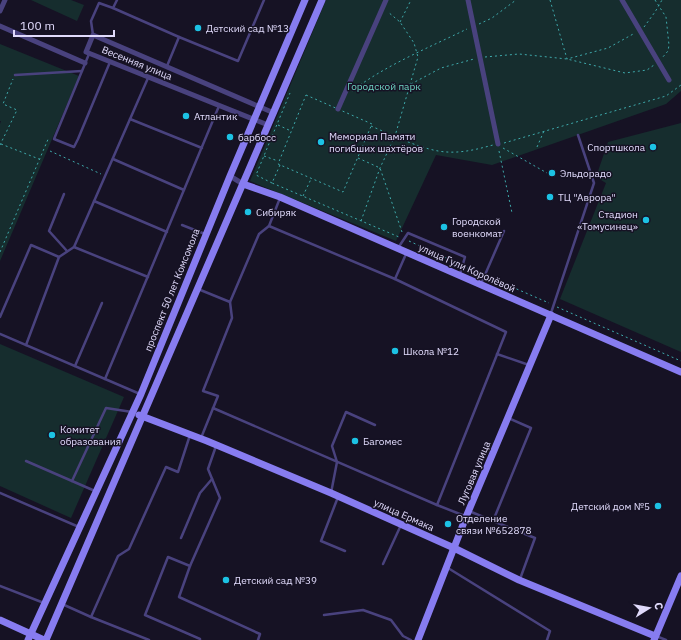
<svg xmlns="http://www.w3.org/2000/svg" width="681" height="640" viewBox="0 0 681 640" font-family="'IBM Plex Sans',sans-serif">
  <rect width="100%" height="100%" fill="#161224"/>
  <!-- green -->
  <g fill="#162d2e">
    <polygon points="31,0 71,0 84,5 77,21"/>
    <polygon points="326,0 681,0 681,91 666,104 492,165 436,155 396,241 250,181"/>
    <polygon points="0,44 79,76 0,261 0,124 1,121 0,121"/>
    <polygon points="681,123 681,352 560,299 606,183 596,177 608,142"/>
    <polygon points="0,344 124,397 71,518 0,486"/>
  </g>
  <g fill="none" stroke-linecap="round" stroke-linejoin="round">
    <!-- path -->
    <g stroke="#3ea9ab" stroke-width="1" stroke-dasharray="2 3" stroke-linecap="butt">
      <polyline points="550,0 567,59 608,48 635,33"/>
      <polyline points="655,0 666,17 669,45 668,51 662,58"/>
      <polyline points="400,22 411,0"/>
      <polyline points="479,24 492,18 516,0"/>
      <polyline points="644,27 655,12 662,0"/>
      <polyline points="485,57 519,54 567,59 625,73 647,70 654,65"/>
      <polyline points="411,84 441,68 474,59"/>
      <path d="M352,91C384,66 430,47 467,29"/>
      <polygon points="306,95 372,124 343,192 278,164"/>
      <polyline points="278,125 291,131"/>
      <path d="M371,126C392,135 424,151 447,152C463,153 478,149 493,145"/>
      <polyline points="504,143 666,96 681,85"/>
      <polyline points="1,144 39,159"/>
      <polyline points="0,145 17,110 3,104 13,79"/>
      <polyline points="537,147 544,131"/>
      <polyline points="503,148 547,173"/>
      <polyline points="50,151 101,174"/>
      <polyline points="499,151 512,213"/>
      <polyline points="264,156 278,161"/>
      <polyline points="358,158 380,168 402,232"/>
      <polyline points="280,165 272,183 399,237"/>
      <polyline points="272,183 256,175 290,93"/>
      <polyline points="303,196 311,179"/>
      <polyline points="361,221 380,168 395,136 418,57 414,43 400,22 388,12"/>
      <polyline points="409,241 457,263"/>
      <polyline points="0,252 49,137"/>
      <polyline points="467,268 481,274"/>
      <polyline points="489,277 549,303"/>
      <polyline points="557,307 681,361"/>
    </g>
    <!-- lane -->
    <g stroke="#49427e" stroke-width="2.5">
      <polyline points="117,0 113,8 179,37 167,66"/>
      <polyline points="93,35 91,21 99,3 113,8"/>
      <polyline points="179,37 238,61 264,0"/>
      <polyline points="89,54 54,139 74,147 78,139 110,62"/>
      <polyline points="15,75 82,71"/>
      <polyline points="130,119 202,148"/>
      <polyline points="113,159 184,190"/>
      <polyline points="64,194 49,231 67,251"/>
      <polyline points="280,198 269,226 395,279 506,332 437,505 465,516"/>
      <polyline points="94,201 167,232"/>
      <polyline points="182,225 205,234"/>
      <polyline points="74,247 148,277"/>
      <polyline points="398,248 408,233 465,257 460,274"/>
      <polyline points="395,279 406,254"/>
      <polyline points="481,284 504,231"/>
      <polyline points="198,289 230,302 259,234 269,226"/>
      <polyline points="551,313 594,183 578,135"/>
      <polyline points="0,317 31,245 59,257"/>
      <polyline points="0,334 140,394"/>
      <polyline points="26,345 59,257 74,247 148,78"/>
      <polyline points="497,354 529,365"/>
      <polyline points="75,366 102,303"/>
      <polyline points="105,379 219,106"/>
      <polyline points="213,408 437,505"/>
      <polyline points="508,418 531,428 493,521 535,538 520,579"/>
      <polyline points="201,438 218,396 203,391 232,318 230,302"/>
      <polyline points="26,461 95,491"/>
      <polyline points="72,481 106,408 132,412"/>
      <polyline points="0,493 79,527"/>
      <polyline points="331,493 337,462 332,446 346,412 375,425"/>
      <polyline points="338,497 321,541 345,551"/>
      <polyline points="469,511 493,521"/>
      <polyline points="181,538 200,493 212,479"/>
      <polyline points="383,564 401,525"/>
      <polyline points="190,566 220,498 208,469 216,446"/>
      <polyline points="448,568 550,631 547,640"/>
      <polyline points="0,586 44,603"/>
      <polyline points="62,604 91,617"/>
      <polyline points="324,615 363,610 391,620 403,636 411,640"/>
      <polyline points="656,636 666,640"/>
      <polyline points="149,640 91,617 118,556 129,549 166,467 178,472 190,435"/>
      <polyline points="200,640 200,639 145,615 168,557 190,566 179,597 260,634 258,640"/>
    </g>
    <!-- street -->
    <g stroke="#49427e" stroke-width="5">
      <polyline points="468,0 498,144"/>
      <polyline points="622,0 669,80"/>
      <polyline points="0,11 5,0"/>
      <polyline points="0,26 85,63"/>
      <polyline points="338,109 386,0"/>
      <polyline points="268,125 86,52 93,35 274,113"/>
      <polyline points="230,176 243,184"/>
    </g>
    <!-- secondary -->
    <g stroke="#877cf0" stroke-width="7">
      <polyline points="243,184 280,197 681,372"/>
      <polyline points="139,415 207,441 331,493 454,548 519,580 655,636"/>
      <polyline points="0,620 44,640"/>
      <polyline points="28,640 141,394 230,176 305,0"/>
      <polyline points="46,640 322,0"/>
      <polyline points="418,640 466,517 551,315"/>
      <polyline points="654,640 681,576"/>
    </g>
  </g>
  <!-- markers -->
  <g fill="#1cc2e4" stroke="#161224" stroke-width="1.5">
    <circle cx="198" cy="28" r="4"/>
    <circle cx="186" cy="116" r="4"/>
    <circle cx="230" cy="137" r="4"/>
    <circle cx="321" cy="142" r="4"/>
    <circle cx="653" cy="147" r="4"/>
    <circle cx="552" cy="173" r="4"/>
    <circle cx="550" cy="197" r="4"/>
    <circle cx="248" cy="212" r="4"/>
    <circle cx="646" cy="220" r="4"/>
    <circle cx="444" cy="227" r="4"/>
    <circle cx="395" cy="351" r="4"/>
    <circle cx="52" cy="435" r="4"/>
    <circle cx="355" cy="441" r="4"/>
    <circle cx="658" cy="506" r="4"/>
    <circle cx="448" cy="524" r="4"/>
    <circle cx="226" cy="580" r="4"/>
  </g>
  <g text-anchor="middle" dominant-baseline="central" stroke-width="3" stroke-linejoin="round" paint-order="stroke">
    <!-- poi labels -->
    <g font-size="10" fill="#e0dafb" stroke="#161224" text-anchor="start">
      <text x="206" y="28">Детский сад №13</text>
      <text x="194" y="116">Атлантик</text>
      <text x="329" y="136">Мемориал Памяти<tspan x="329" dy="12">погибших шахтёров</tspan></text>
      <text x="238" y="137">барбосс</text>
      <text x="645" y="147" text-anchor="end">Спортшкола</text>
      <text x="560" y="173">Эльдорадо</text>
      <text x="558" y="197">ТЦ "Аврора"</text>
      <text x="256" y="212">Сибиряк</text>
      <text x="638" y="214" text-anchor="end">Стадион<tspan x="638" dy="12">«Томусинец»</tspan></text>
      <text x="452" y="221">Городской<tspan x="452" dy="12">военкомат</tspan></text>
      <text x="403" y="351">Школа №12</text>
      <text x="60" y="429">Комитет<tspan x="60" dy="12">образования</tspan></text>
      <text x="363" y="441">Багомес</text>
      <text x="650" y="506" text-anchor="end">Детский дом №5</text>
      <text x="456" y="518">Отделение<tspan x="456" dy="12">связи №652878</tspan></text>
      <text x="234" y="580">Детский сад №39</text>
    </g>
    <!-- street labels -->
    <g font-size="10" fill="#e0dafb" stroke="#161224">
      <text transform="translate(137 63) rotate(22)">Весенняя улица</text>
      <text transform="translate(467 268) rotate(24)">улица Гули Королёвой</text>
      <text transform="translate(172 290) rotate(-68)">проспект 50 лет Комсомола</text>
      <text transform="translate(474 473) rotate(-67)">Луговая улица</text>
      <text transform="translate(404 515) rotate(24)">улица Ермака</text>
    </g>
    <!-- park labels -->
    <g font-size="10" fill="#6ed3c1" stroke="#161224">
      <text x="384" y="86">Городской парк</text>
    </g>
  </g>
  <!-- north arrow -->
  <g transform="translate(649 608) rotate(79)" stroke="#161224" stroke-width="3" paint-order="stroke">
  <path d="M0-3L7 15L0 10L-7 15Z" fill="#e0dafb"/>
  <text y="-6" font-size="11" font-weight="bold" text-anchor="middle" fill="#e0dafb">С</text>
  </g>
  <!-- scale -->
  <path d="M14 30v6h100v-6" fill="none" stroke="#e0dafb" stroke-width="2"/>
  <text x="20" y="30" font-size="12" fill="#e0dafb" stroke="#161224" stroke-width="3" paint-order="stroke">100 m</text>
</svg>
